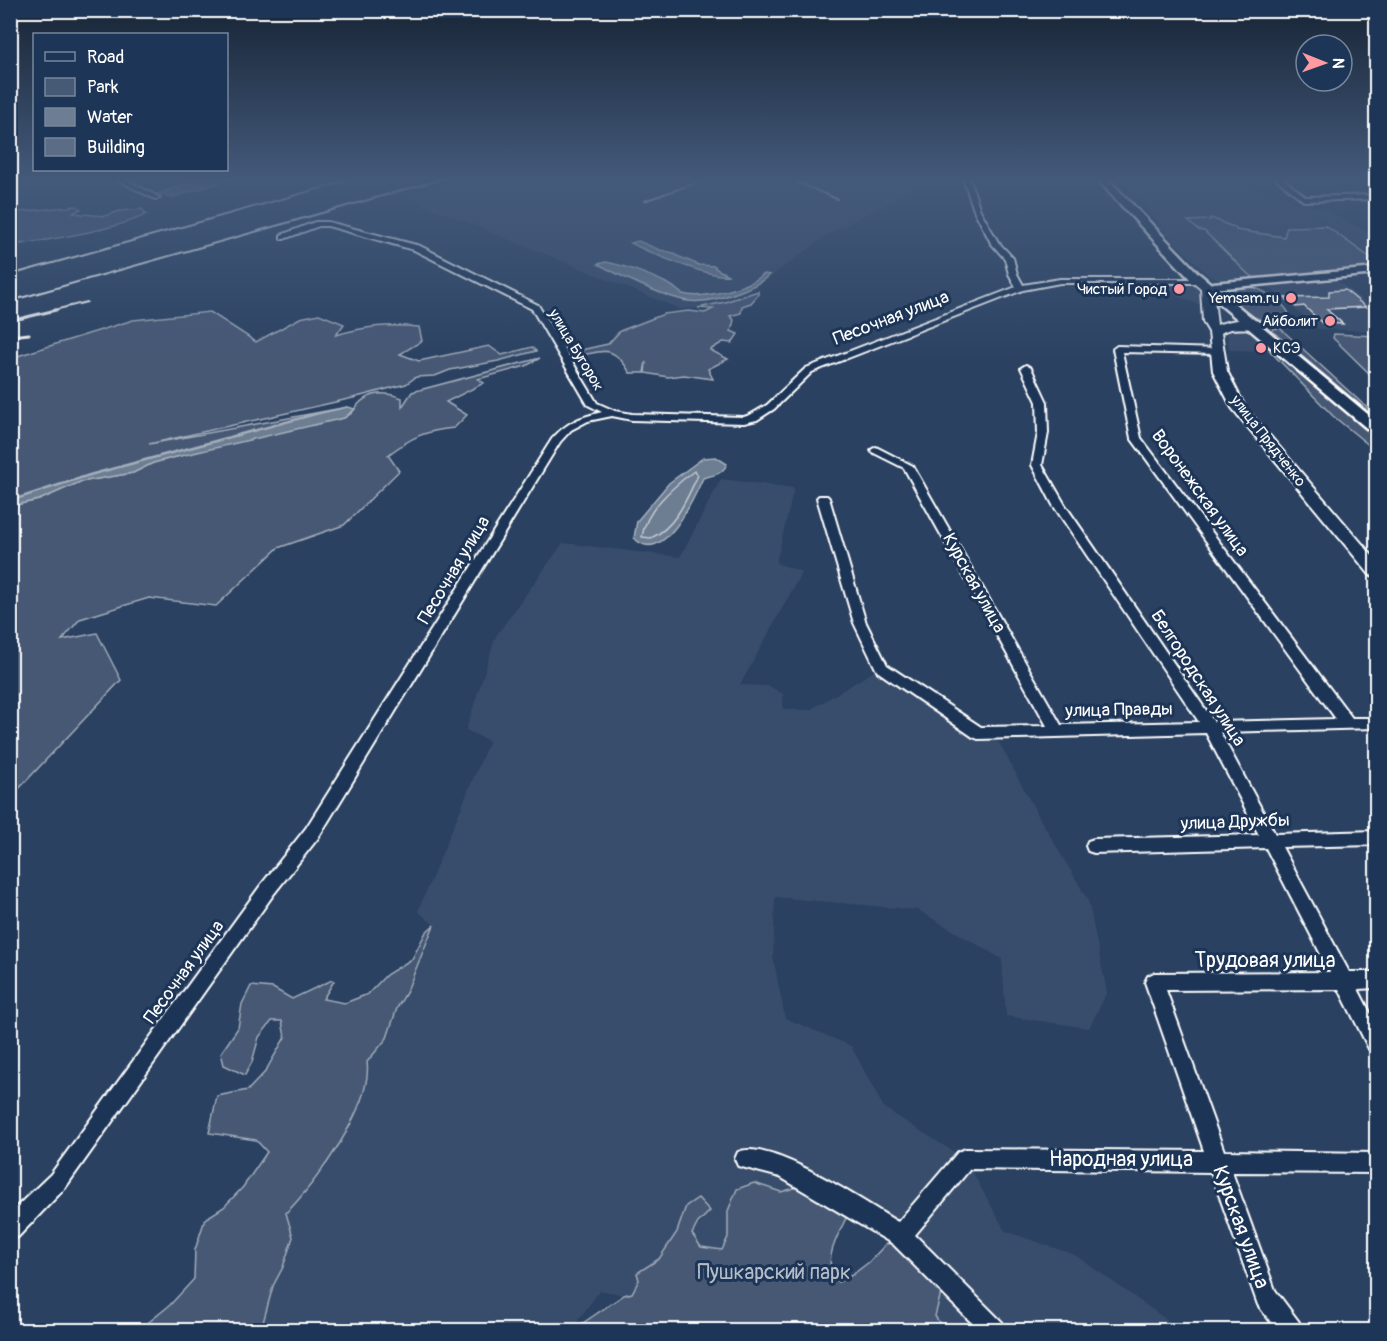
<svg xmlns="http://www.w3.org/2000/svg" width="1387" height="1341" viewBox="0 0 1387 1341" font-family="Pangolin,sans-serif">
  <rect width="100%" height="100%" fill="#2a4161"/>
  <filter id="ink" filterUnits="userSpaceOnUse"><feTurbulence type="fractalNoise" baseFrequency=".0167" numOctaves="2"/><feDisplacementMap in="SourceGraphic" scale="12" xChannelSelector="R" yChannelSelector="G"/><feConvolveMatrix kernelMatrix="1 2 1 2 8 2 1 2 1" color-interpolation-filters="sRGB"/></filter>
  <g filter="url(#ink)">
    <!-- built -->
    <g fill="#394e6c">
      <polygon points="463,178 920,178 919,186 827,235 731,306 680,309 402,196"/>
      <polygon points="1122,178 1250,178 1253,180 1248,181 1264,193 1283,195 1295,203 1322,208 1376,237 1376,250 1373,251 1376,253 1376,261 1302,207 1339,235 1286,237 1207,229 1259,280 1220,280 1209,276 1157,224 1159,222 1128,189 1131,189"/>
      <polygon points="1193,281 1202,292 1203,306 1177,296 1168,285 1168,282"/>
      <polygon points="1338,281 1376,311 1376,331 1318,329 1269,287"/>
      <polygon points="1235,330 1254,333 1274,351 1229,350 1227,331"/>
      <polygon points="721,479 794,488 776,563 802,572 740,685 769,686 783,694 783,709 810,710 881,667 1000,744 1036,812 1088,900 1107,992 1089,1028 1006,1016 1002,959 918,910 775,897 773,957 785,1018 851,1046 884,1108 965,1159 1005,1231 1075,1255 1181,1330 945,1330 936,1317 941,1293 901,1242 847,1216 754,1183 728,1211 728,1237 722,1250 701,1247 692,1234 710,1211 686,1206 677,1232 659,1259 639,1280 632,1293 624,1295 600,1290 571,1330 261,1330 273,1286 283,1267 286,1213 301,1199 326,1167 346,1132 361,1098 368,1069 367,1062 387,1038 397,1008 406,993 427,946 434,925 418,911 489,741 466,730 496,636 563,543 680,557"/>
    </g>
    <!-- green -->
    <g fill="#465975" stroke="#a2acba" stroke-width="1.5">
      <path d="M76,206L81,209L73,213L105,216L120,211L142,209L146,214C126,228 38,242 11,245V213Z"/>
      <path d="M1210,218C1219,220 1225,225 1235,227L1236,230L1284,237L1287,227L1326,226L1376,262V268L1272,279L1255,278L1248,274L1204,231L1198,230L1188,221L1210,220Z"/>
      <path d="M1248,287C1261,287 1289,305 1290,318C1270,334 1235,307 1224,291L1230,288Z"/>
      <path d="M758,291V295L751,303L742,306L741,313L730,316L734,320L731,331L738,334L732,343L723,342L710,350L728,359L708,369L713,379L684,375L668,377L645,373L646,362L644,373H630C609,337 599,357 567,356V353L608,344L620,331L664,314L689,311L705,313L713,309L698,308L725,302Z"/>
      <path d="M210,312L256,342L300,318L319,314L344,324L336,335C367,326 387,324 419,327L422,341L400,354L419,361L489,346L502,355L532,347L536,351L498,361L450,370L435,376L416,377L406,384L353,398L149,444L347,407L321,412L91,474L11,500V358L133,320Z"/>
      <polygon points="1280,328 1376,416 1376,418 1272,331 1273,329"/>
      <polygon points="1334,334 1376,336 1376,380 1333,338"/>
      <polygon points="1277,350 1376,433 1376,451 1333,416 1270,351"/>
      <path d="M540,358L526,366L478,379L484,383L446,402L467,415L454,428C424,431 412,437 388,455L399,471L344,525L278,548L216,606L149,598L80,619L62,640L97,633L121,680L11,797V506L39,500L80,482L133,473L153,463L172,458L281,430L344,418L352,413C363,394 379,389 402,398V407L412,392Z"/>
      <path d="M434,925L406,993L397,1008L387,1038L367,1062C373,1106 316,1183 286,1213L293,1237L283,1267L273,1286L261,1330H139L170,1305L194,1279L195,1250L205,1219L224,1207L243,1187L267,1152L256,1140L209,1133L217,1096L248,1090L265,1072L285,1037L282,1021H272L259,1037L252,1062L245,1075L224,1065L221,1053L238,1028L242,1004L251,986L273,988L292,999L332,980L334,981L323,999L345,1003L368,994L386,975L412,959L426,932Z"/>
      <path d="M754,1183L781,1192L801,1186L847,1216C838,1236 820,1263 838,1282L852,1275L869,1262L886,1244L901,1242L929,1272L941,1293L935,1316L944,1330H578L583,1323L624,1295L632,1293L639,1280L637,1273L659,1259L677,1232L686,1206L698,1198L710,1211L698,1223L692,1234L701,1247L722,1250L728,1237V1211L737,1189Z"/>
    </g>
    <!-- water -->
    <g fill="#6d7d92" stroke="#a7b1be" stroke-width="1.5">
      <polygon points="202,178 235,178 173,197 158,194"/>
      <path d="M638,241L660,250L674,253L677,256L699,265L715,266V268L728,275C709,278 650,253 631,243Z"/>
      <path d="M606,262C623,265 653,276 668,284C674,286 678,292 683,294C703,300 749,287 764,274L770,275C752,290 711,304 688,301C664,297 620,276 598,264Z"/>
      <polygon points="348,407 355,409 344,418 172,458 153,463 133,473 80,482 39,500 11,506 11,501 91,475 321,413"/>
      <path d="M716,457L727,464C722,475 713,475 703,478C694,498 663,568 634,538L637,521L669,483L703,458Z"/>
    </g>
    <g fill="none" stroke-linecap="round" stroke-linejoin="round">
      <!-- shore -->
      <path stroke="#c5cbd3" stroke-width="1.5" d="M694,471L698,475C687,498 676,527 651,538L642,537C645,510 674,486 694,471Z"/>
    </g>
    <!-- building -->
    <polygon fill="#5b6c86" stroke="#fff" stroke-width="1.5" points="1345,290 1366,307 1326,309 1343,324 1322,323 1304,306 1296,307 1285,298 1329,297 1329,291"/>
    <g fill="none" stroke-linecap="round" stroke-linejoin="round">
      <defs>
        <g id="minor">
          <polygon points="114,178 123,178 160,198 155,199"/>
          <path d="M963,178H969L980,210L998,242L1013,258L1017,274L1023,285L1060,279H1198L1211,284L1207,286L1197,283H1060L1023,290L812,372L774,409L757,420L744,423L632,420L612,416L588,421L571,430L560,442L318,838L273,895L65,1188L18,1237L10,1239V1213L51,1174L261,885L306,828L552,439C567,422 581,417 602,412L588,405L532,309L414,250L328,226H319L284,239H281V235L315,222H328L420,246L538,305L597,403L615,411L632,414L744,417L750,415L767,405L806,368L1016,287L1009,274L1005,259L991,243L974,210Z"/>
          <polygon points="1275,178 1282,178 1306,197 1376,195 1376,199 1304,201"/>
          <path d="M1117,346L1220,349V353L1217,354L1122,352L1141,438L1352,718H1376V728L1220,732L1275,834L1376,831V845L1282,847L1349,972H1376V988L1358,989L1376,1024V1051L1369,1049L1339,989L1166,990L1224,1151L1376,1153V1173L1232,1172L1275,1290L1299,1322L1302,1330H1277L1258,1305L1211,1172L970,1169L915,1235L1002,1322L1005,1330H979L893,1244L780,1177L738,1166L735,1159L738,1152C771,1138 867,1204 898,1222L958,1152L965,1149L1204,1151L1145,982L1148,976L1154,973L1330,972L1266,848L1094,853L1088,851L1086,846L1088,841L1094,839L1259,835L1206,733L978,739L973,737L877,671L854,623L817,498L819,496H827L829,498L866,623L887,665L981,727L1047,726L904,468L872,452L871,450L876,447L913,466L1061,725L1199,722L1053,505L1032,465L1038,433L1037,402L1021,368L1026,365L1031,368L1047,402L1048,433L1042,465L1065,505L1214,722L1336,719L1131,438L1113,349Z"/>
        </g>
        <polygon id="tertiary" points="1376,268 1376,274 1213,289 1208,286 1213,283"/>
        <path id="secondary" d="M1213,283L1219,286L1213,290L1217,325C1229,320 1254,316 1264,324C1253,333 1234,324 1221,333L1227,371L1245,407L1376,560V576L1370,575L1232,408L1213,371L1209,332L1203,322L1201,288Z"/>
        <polygon id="primary" points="1096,178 1107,178 1198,273 1376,421 1376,433 1370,431 1190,279"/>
      </defs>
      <!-- minor casing -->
      <use href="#minor" stroke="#fff" stroke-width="4"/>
      <!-- tertiary casing -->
      <use href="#tertiary" stroke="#fff" stroke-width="5"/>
      <!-- secondary casing -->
      <use href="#secondary" stroke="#fff" stroke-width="4"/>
      <!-- primary casing -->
      <use href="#primary" stroke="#fff" stroke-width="5"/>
      <!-- minor -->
      <use href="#minor" fill="#1d3557" fill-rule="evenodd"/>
      <!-- tertiary -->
      <use href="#tertiary" fill="#1d3557" fill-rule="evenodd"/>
      <!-- secondary -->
      <use href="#secondary" fill="#1d3557" fill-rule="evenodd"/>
      <!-- primary -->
      <use href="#primary" fill="#1d3557" fill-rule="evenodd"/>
      <!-- rail-far1 -->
      <g stroke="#fff" stroke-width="2">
        <polyline points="787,178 837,199"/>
        <polyline points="644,201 710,178"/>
        <polyline points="10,275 357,178"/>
        <polyline points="10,301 446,178"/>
        <polyline points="50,311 87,302"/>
      </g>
      <!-- rail -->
      <g stroke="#fff" stroke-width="3">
        <polyline points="10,321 56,310"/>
        <polyline points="10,336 29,334"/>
      </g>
    </g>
  </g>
  <!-- sky -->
  <linearGradient id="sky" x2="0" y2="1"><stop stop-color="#172435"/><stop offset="0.49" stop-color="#445a7b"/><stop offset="1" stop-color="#445a7b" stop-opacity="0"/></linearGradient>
  <rect width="1387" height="366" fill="url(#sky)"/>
  <!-- markers -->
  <g fill="#ff9aa2" stroke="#1d3557" stroke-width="2">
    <circle cx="1179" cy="289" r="6"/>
    <circle cx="1291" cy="298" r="6"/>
    <circle cx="1330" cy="321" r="6"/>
    <circle cx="1261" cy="348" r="6"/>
  </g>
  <g text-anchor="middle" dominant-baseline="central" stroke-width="6" stroke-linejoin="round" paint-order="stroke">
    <!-- far-poi labels -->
    <g font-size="15" fill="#fff" stroke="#1d3557" text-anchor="end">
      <text x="1167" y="289">Чистый Город</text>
      <text x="1279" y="298">Yemsam.ru</text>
      <text x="1318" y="321">Айболит</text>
      <text x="1273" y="348" text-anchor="start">КСЭ</text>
    </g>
    <!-- far-street labels -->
    <g font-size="15" fill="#fff" stroke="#1d3557">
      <text transform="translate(576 350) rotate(59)">улица Бугорок</text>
      <text transform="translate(1268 441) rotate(52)">улица Прядченко</text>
    </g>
    <!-- street labels -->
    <g font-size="18" fill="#fff" stroke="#1d3557">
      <text transform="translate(891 318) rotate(-21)">Песочная улица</text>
      <text transform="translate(1200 493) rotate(54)">Воронежская улица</text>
      <text transform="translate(454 570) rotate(-59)">Песочная улица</text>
      <text transform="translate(974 583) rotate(61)">Курская улица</text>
      <text transform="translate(1198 678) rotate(57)">Белгородская улица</text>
      <text transform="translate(1119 710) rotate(-1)">улица Правды</text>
      <text transform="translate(1235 822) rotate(-2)">улица Дружбы</text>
      <text transform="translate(184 972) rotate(-54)">Песочная улица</text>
    </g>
    <!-- near-street labels -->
    <g font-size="21" fill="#fff" stroke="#1d3557">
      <text x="1265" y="960">Трудовая улица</text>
      <text x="1121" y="1159">Народная улица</text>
      <text transform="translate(1241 1227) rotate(70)">Курская улица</text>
    </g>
    <!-- near-park labels -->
    <g font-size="21" fill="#b5bdc8" stroke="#1d3557">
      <text x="774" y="1272">Пушкарский парк</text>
    </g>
  </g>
  <!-- margin -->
  <rect width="1387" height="1341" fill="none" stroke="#1d3557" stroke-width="36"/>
  <rect x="18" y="18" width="1351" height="1305" fill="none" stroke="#fff" stroke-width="2" filter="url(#ink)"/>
  <!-- legend -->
  <rect x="33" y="33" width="195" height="138" fill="#1d3557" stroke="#77869a" stroke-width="1.5"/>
  <rect x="45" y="52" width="30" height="9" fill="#1d3557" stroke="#77869a" stroke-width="1.5"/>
  <text x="87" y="63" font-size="18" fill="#ffffff">Road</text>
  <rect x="45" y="78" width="30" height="18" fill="#465975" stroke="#77869a" stroke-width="1.5"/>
  <text x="87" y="93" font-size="18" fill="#ffffff">Park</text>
  <rect x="45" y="108" width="30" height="18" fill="#6d7d92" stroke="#77869a" stroke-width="1.5"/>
  <text x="87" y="123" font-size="18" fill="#ffffff">Water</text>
  <rect x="45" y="138" width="30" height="18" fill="#5b6c86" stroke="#77869a" stroke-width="1.5"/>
  <text x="87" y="153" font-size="18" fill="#ffffff">Building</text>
  <!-- north arrow -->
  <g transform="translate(1324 63) rotate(91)"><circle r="28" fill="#1d3557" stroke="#77869a" stroke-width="1.5"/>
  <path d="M0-4.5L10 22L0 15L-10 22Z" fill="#ff9aa2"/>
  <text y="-9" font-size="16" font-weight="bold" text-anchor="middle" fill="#ffffff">N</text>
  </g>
</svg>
